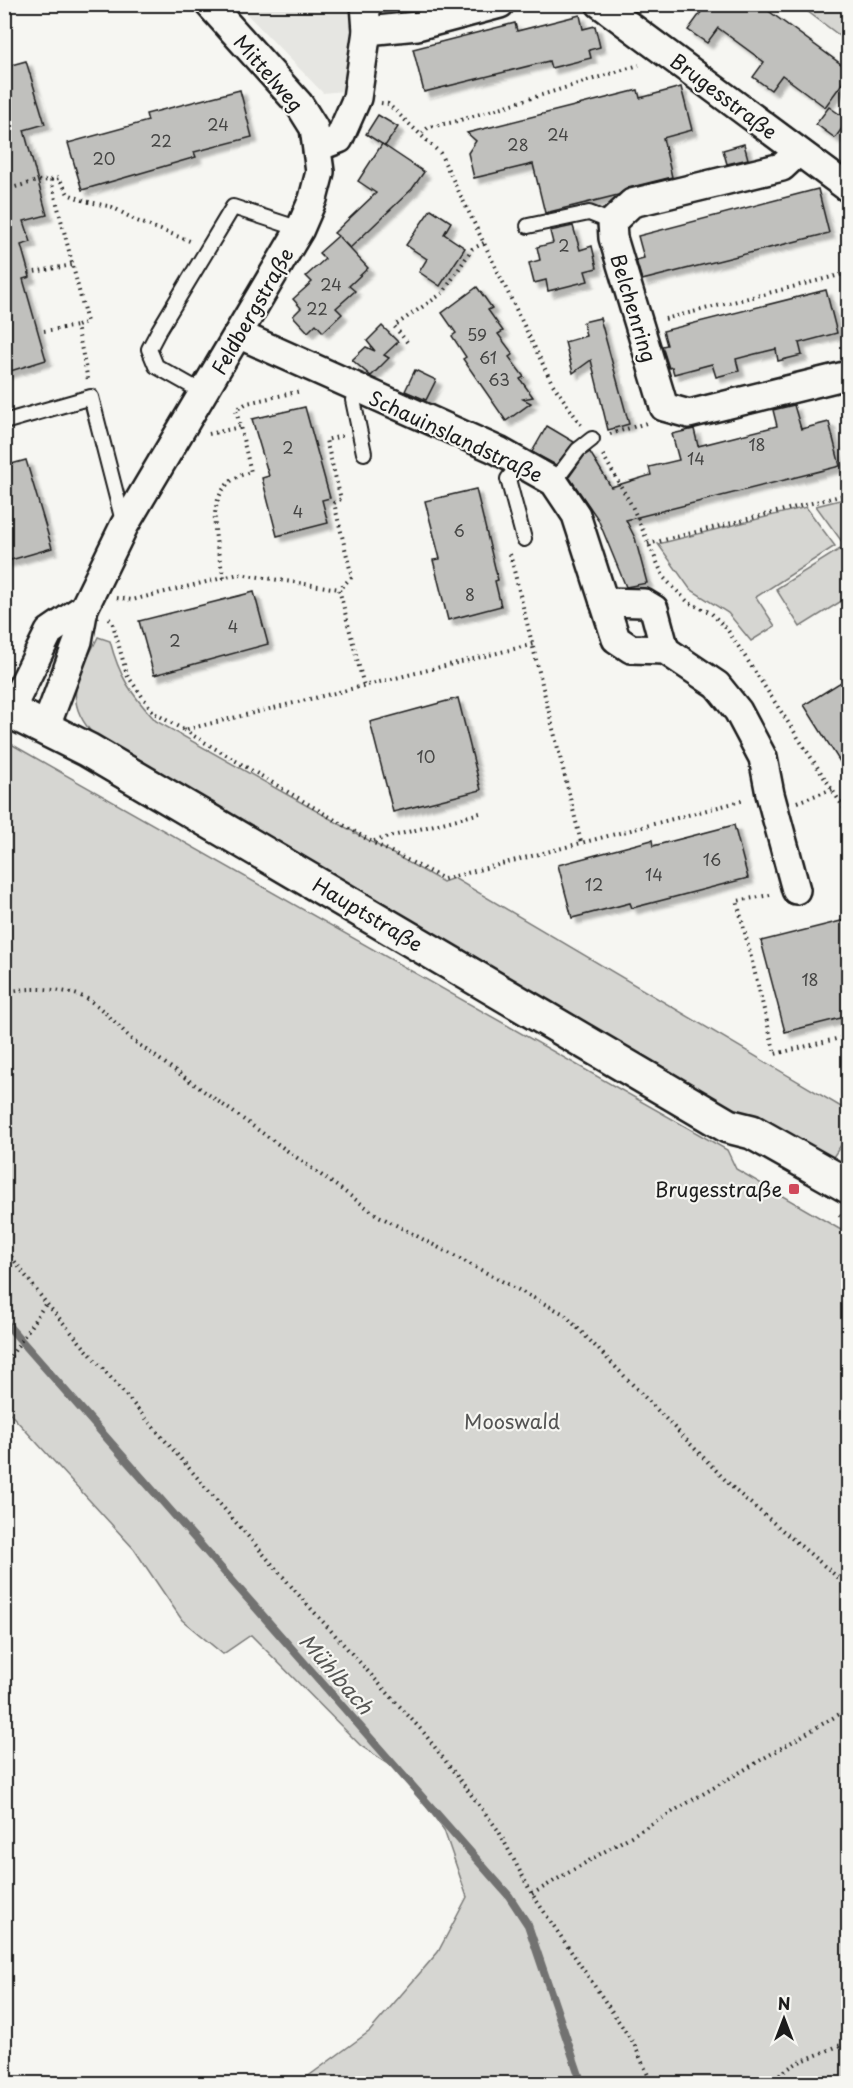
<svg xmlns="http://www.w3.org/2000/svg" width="853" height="2088" viewBox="0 0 853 2088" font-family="'Playpen Sans',sans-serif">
  <defs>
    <filter id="shadow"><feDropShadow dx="5.5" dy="5.5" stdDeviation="1.5" flood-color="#0004"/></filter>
  </defs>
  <rect width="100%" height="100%" fill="#f6f6f2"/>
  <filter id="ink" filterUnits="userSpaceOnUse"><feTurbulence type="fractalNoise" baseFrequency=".0167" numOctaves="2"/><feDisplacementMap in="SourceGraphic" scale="12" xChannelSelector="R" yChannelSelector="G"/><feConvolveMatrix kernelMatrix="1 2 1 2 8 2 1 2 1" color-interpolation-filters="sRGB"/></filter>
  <g filter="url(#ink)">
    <!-- built -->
    <polygon fill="#e6e6e2" points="238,5 354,5 343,91 323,93"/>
    <!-- green -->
    <g fill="#d6d6d2" stroke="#797977" stroke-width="1.5">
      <polygon points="799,5 848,5 848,42"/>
      <polygon points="848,498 848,550 816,506"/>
      <polygon points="806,507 835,546 756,597 775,626 751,641 728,613 690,589 658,544"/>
      <polygon points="840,549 848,563 848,597 800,627 776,589"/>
      <path d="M98,637L110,641C119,676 131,694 156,721L443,882L454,878L848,1111V1135L827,1166L95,736C60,699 79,676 98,637Z"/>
      <polygon points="4,740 727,1150 736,1169 848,1234 848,2083 299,2083 370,2031 438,1952 467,1897 444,1830 401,1772 361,1746 251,1635 223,1654 182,1620 134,1549 5,1408"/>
    </g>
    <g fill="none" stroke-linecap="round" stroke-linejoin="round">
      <!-- stream -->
      <polyline stroke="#727271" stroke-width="8" points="4,1321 509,1896 528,1925 582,2084"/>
    </g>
    <!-- building -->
    <g fill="#c0c0bd" stroke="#1c1c1c" stroke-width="1.5" filter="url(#shadow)">
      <polygon points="707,4 759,4 849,70 849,74 825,107 782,75 771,90 753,77 764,62 718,28 707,43 688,30"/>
      <polygon points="580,15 583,29 595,26 600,47 589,50 591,58 551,68 549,61 424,92 413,49 515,23 517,31"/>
      <polygon points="26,61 45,124 24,130 47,215 24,221 31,242 21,245 30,277 23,279 46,360 4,373 4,67"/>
      <polygon points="681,87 692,130 663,138 672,177 628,188 618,195 545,213 533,164 474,178 468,153 476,141 467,133 638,90 640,98"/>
      <polygon points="240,90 252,137 194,152 196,157 82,190 68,143 148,121 146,114"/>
      <polygon points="829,107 848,120 835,138 816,124"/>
      <polygon points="378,115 398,127 385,146 366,134"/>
      <polygon points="382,144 424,172 412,189 350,248 339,237 368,268 349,286 355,291 336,308 342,314 323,332 316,324 308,332 293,316 301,308 293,299 312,282 306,276 325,259 319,253 338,236 334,233 376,193 358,181"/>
      <polygon points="744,144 748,159 727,164 723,150"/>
      <polygon points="818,189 829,233 642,280 636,260 644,258 638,236"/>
      <polygon points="431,209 451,222 444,234 465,248 440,286 419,272 427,259 406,245"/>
      <polygon points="573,226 580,250 592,246 597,268 585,271 588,281 548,291 546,280 534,283 529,263 540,260 537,247 553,243 550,231"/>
      <polygon points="477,287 492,308 488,310 503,331 498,334 513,354 509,357 524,377 520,379 533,397 523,399 531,403 506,421 463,359 466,357 452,336 456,333 442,313"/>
      <polygon points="826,290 837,333 799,343 802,355 778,361 776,349 755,354 736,359 739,371 716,377 712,364 674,374 672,367 669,368 662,346 667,345 663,331"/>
      <polygon points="600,318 629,424 608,430 591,360 573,373 565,342 586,336 583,322"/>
      <polygon points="382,326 398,342 384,355 389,358 371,376 352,360 366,347 375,351 367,341"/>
      <polygon points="415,370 436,380 426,400 405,391"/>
      <polygon points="794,405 801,429 829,422 840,466 626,520 635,538 647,583 626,587 598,519 569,477 584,456 590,452 611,487 651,475 649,467 679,460 672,434 694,429 698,446 777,426 773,410"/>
      <polygon points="305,407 330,498 322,500 328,523 277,536 262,478 269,476 252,419"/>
      <polygon points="547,426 574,442 556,465 532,452"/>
      <polygon points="26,460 52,548 4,562 4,466"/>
      <polygon points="476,489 498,580 495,581 501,606 448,620 433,560 440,559 425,501"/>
      <polygon points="254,592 268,644 154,675 139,621"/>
      <polygon points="849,677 849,776 804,705"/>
      <polygon points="458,698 481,790 393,812 370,722"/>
      <polygon points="734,825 748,878 632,908 630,903 572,918 558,865 652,840 653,846"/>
      <polygon points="849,919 849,1016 785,1032 761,941"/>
    </g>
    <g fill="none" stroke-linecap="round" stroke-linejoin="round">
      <defs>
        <g id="service">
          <polyline points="528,226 589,213 612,222"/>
          <polyline points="358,389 353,400 364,453"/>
          <polyline points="204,393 156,366 149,349 159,330 233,207 300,229"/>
          <polyline points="4,422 91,397 124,525"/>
          <polyline points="520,463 508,479 524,539"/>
          <polyline points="554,482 578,450 592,439"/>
        </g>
        <g id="minor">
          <polyline points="600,4 848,188"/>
          <polyline points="367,31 417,26 500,4"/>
          <polyline points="318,147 339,139 357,98 367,31 365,4"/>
          <polyline points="798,152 782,167 632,203 612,222 613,238 664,407 689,414 848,375"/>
          <polyline points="240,335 499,451 554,482 576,515 616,639 631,649 665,650 717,685 738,711 763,758 770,794 796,890"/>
          <polyline points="604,602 644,603 654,609 665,650"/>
          <polyline points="10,711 49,632 84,608"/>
          <polyline points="45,729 78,641 84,608 124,526 300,229 313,199 320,172 314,128 299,104 209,4"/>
        </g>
        <polyline id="tertiary" points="4,708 88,750 728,1126 752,1132 848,1186"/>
      </defs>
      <!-- service casing -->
      <use href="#service" stroke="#1c1c1c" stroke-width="18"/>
      <!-- minor casing -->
      <use href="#minor" stroke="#1c1c1c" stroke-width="32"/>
      <!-- tertiary casing -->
      <use href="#tertiary" stroke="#1c1c1c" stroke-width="38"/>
      <!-- path -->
      <g stroke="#1c1c1c" stroke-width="4" stroke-dasharray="1.5 4.5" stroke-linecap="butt">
        <polyline points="381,103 388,104 440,153 552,383 581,425"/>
        <polyline points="422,133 429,127 454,122 639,65"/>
        <polyline points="51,180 59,178 68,194 85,201 112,207 137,221 190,241"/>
        <polyline points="4,190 37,181 51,180 87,322 77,326 88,380"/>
        <polyline points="29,273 72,265"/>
        <polyline points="665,319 848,273"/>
        <polyline points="44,331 77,326"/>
        <polyline points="407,342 394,326 443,293 472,249 484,243"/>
        <polyline points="209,434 240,427"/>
        <polyline points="610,434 646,423"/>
        <polyline points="342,436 326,440 341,499 334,503 352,577 339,589 364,686"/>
        <polyline points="603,455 632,506 664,578 688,602 711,613 727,629 848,814"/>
        <polyline points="648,544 848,494"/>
        <polyline points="510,554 581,842"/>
        <path d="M224,578C215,540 200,484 251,472L236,410L247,403L301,391"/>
        <polyline points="117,598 132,600 239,574 339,589"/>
        <polyline points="109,619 112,621 127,675 154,713 184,730 534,644"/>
        <polyline points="184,730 372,842 444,879 745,800"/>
        <polyline points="797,802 833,789"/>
        <polyline points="374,841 480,813"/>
        <polyline points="770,895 737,901 775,1054 848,1036"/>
        <path d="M4,993C26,986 69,988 89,1000C105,1011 118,1025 131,1039L377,1215L564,1314L736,1491L848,1586"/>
        <polyline points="839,1215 848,1220"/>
        <polyline points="4,1247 46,1303 304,1601 424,1733 498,1830 532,1894 634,2044 652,2084"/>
        <polyline points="4,1366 46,1303"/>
        <polyline points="532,1894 848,1709"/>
        <polyline points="764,2084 797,2063 848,2042"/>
      </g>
      <!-- service -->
      <use href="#service" stroke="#f6f6f2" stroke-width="14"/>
      <!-- minor -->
      <use href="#minor" stroke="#f6f6f2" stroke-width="27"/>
      <!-- tertiary -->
      <use href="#tertiary" stroke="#f6f6f2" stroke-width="33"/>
    </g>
  </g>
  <!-- markers -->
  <rect fill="#d1495b" stroke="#f6f6f2" stroke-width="2" x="788" y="1183" width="12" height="12" rx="3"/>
  <g text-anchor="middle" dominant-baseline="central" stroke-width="4.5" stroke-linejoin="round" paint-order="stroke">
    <!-- number labels -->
    <g font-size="16" fill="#454544">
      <text x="218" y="124">24</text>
      <text x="558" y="134">24</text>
      <text x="161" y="140">22</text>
      <text x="518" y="144">28</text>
      <text x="104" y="158">20</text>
      <text x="564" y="245">2</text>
      <text x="331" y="284">24</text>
      <text x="317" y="308">22</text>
      <text x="477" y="334">59</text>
      <text x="488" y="357">61</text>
      <text x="499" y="379">63</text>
      <text x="757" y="444">18</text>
      <text x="288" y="447">2</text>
      <text x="696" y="458">14</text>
      <text x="298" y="511">4</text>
      <text x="459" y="530">6</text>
      <text x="470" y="594">8</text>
      <text x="233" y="626">4</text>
      <text x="175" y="640">2</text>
      <text x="426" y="756">10</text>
      <text x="712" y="859">16</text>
      <text x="654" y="874">14</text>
      <text x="594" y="884">12</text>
      <text x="810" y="979">18</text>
    </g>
    <!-- street labels -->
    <g font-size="20" fill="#1c1c1c" stroke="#f6f6f2">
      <text transform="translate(269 73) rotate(49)">Mittelweg</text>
      <text transform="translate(724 96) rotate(37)">Brugesstraße</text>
      <text transform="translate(634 308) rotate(73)">Belchenring</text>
      <text transform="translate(252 311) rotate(-60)">Feldbergstraße</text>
      <text transform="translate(456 436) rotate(25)">Schauinslandstraße</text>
      <text transform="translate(368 914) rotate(31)">Hauptstraße</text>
    </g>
    <!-- poi labels -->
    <g font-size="20" fill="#1c1c1c" stroke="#f6f6f2" text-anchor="end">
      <text x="782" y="1189">Brugesstraße</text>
    </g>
    <!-- park labels -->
    <g font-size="20" fill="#545453" stroke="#f6f6f2">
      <text x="512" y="1421">Mooswald</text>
    </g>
    <!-- water labels -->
    <g font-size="21" font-style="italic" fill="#565654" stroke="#f6f6f2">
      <text transform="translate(337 1673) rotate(49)">Mühlbach</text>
    </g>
  </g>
  <!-- margin -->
  <rect width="853" height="2088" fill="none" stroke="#f6f6f2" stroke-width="24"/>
  <rect x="12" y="12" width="829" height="2064" fill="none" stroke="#1c1c1c" stroke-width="2" filter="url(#ink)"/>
  <!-- north arrow -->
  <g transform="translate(784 2019)" stroke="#f6f6f2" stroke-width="4.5" paint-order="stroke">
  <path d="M0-4.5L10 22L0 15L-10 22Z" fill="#1c1c1c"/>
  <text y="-9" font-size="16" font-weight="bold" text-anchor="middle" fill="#1c1c1c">N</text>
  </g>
</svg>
